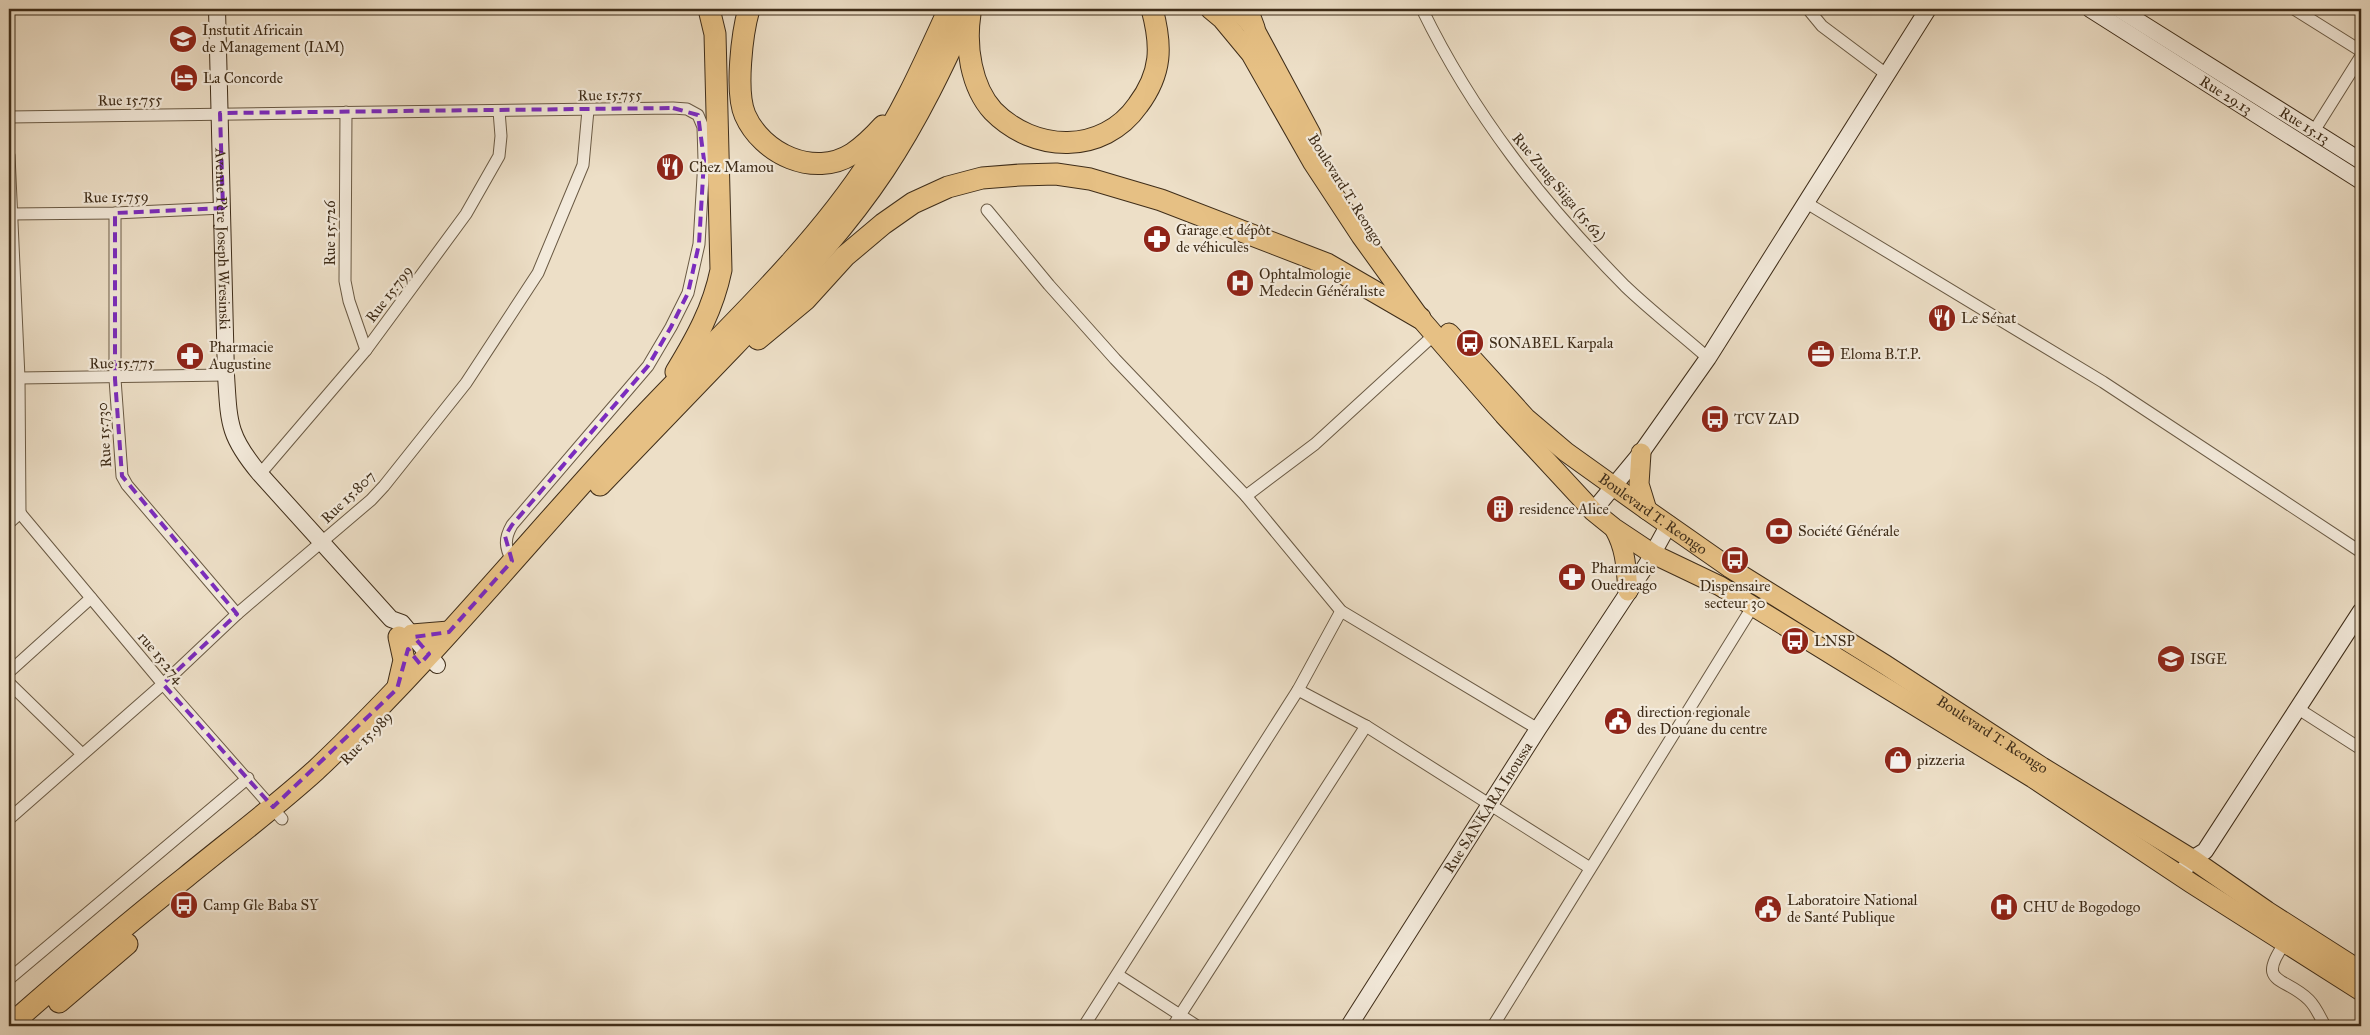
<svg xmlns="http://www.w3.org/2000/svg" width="2370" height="1035" viewBox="0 0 2370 1035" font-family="'IM FELL Great Primer',serif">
  <rect width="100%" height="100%" fill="#eddfc7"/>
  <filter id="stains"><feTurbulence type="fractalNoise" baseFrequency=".004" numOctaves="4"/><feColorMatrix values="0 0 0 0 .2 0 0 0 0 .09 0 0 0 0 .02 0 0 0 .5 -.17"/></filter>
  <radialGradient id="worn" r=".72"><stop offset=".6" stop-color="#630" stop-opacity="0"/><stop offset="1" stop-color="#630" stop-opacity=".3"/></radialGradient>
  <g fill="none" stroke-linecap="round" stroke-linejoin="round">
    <defs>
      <g id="street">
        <path d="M1422,9C1473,114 1543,203 1625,286C1651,311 1681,334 1708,358"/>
        <polyline points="1808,9 1822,26 1886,74"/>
        <polyline points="2294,9 2361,51"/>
        <polyline points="346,112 345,281 349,301 366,350"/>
        <path d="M9,117L673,108L687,109L698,115L703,127L704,160L699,244L688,293L671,327L648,366L512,525C504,539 505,547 512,561"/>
        <polyline points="2314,131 2361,56"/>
        <polyline points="9,155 19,378 20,513"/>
        <polyline points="1805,202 2103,382 2361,552"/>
        <polyline points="987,210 1049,285 1115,359 1246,496 1341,611 1538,729"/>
        <polyline points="115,213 115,379 122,476 127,485 237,614"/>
        <polyline points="9,214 115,213 223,208"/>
        <polyline points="19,378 226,375"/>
        <polyline points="260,474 366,350 466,214 499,156 501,136 499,111"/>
        <polyline points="1246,496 1315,444 1434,335"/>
        <polyline points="20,513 163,684 282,819"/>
        <polyline points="9,523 20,513"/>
        <polyline points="9,672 91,598"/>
        <polyline points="9,683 82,754"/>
        <polyline points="1298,690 1366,726 1590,868"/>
        <polyline points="2297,708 2361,749"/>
        <polyline points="9,819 163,684 237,614 371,500 384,486 466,383 538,273 583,165 588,110"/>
        <path d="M2285,943C2255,985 2285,976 2309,1000C2316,1007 2320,1017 2325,1026"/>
        <polyline points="1118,975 1197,1026"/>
        <polyline points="9,979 248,778"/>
        <polyline points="1084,1026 1298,690 1341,611"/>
        <polyline points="1173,1026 1366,726"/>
        <polyline points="1493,1026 1753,606"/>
      </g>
      <g id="secondary">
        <path id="s1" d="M217,9L226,375C229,423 228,436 260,474L391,619L402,623L437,665"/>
        <path id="s2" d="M2090,9L2361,181"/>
        <path id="s3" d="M2119,9L2361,161"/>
        <polyline points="1593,511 1641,453 1708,358 1928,9"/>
        <polyline points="2180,875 2192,859 2205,851 2361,611"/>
        <path id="s4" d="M1349,1026L1538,729L1647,564L1669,524"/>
      </g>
      <g id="primary">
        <polyline points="1210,9 1222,19 1251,54 1313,163 1361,236 1420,318 1504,415 1593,511 1614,528 1653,554 1720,586 2033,778 2191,883 2361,991"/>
        <polyline points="1237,9 1254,28 1311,134"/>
        <path id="s5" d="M1449,333L1526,418L1566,452L1647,510L1730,568L1884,664L2042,767L2192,859L2267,911L2361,971"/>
        <polyline points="1641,453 1639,484 1647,510"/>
        <path d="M1615,530C1626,550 1626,568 1628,591"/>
      </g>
      <g id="highway">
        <path d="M749,9C742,33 735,92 745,115C762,154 814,178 852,154C864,146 874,136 883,126"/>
        <polyline points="1247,9 1254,28"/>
        <path d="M970,14C965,46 971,87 993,111C1034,153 1103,155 1138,105C1162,73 1162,46 1152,9"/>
        <polyline points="758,339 805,300 845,256 883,224 913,203 948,187 982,178 1020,175 1056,174 1090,179 1161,200 1327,264 1420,318"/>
        <path d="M676,372C696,339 713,309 721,270L715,34L709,9"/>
        <path d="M600,485C643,440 686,396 729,351C784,294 840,236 884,170C918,119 944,64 969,9"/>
        <polyline points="412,635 449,632"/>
        <polyline points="398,686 404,660 399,637"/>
        <polyline points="59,1002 127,944"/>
        <path d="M9,1026C67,975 125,925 186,877C230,841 274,808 316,770C430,662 529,540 635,425C716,338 807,258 872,158C903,112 926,59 949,9"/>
      </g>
    </defs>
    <!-- street casing -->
    <use href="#street" stroke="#6a5a44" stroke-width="13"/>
    <!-- secondary casing -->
    <use href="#secondary" stroke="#3f2d19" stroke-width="18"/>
    <!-- primary casing -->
    <use href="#primary" stroke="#3f2d19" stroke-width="21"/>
    <!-- highway casing -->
    <use href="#highway" stroke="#3f2d19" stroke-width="23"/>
    <!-- street -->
    <use href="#street" stroke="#f3eadb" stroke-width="11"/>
    <!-- secondary -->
    <use href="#secondary" stroke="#f3eadb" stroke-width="16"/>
    <!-- primary -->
    <use href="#primary" stroke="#e6c084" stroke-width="19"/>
    <!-- highway -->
    <use href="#highway" stroke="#e6c084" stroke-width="21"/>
  </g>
  <!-- marked area -->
  <path fill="none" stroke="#7b2cbf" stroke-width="4" stroke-dasharray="10 6" stroke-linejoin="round" d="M673,108L698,115L704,160L699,244L688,293L671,327L648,366L512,525L505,536L512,561L449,632L414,637L429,654L420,664L408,649L397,689L273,807L163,684L237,614L122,476L115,379V213L223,208L220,113Z"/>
  <!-- icons -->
  <defs>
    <symbol id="university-disc" viewBox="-11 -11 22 22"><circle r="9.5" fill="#8f2418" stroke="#f3eadb"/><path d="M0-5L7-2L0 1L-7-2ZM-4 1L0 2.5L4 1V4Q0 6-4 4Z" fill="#fff"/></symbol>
    <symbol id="hotel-disc" viewBox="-11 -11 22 22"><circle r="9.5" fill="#8f2418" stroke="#f3eadb"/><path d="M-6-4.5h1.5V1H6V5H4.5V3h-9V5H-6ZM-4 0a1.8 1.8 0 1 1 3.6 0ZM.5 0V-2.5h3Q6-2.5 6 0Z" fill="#fff"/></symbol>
    <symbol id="restaurant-disc" viewBox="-11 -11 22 22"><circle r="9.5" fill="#8f2418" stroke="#f3eadb"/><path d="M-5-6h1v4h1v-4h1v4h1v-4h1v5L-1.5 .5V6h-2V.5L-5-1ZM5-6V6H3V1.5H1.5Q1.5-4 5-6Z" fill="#fff"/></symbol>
    <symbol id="pharmacy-disc" viewBox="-11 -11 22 22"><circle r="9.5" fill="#8f2418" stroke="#f3eadb"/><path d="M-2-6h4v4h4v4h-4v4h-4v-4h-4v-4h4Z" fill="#fff"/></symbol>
    <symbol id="hospital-disc" viewBox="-11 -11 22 22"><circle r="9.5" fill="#8f2418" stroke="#f3eadb"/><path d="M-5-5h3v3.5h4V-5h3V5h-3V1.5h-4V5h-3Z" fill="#fff"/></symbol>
    <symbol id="bus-disc" viewBox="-11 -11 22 22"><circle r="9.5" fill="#8f2418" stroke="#f3eadb"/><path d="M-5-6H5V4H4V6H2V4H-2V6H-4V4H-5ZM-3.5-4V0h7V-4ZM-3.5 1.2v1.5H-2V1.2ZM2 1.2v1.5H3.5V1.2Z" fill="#fff"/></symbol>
    <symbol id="office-disc" viewBox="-11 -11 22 22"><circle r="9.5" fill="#8f2418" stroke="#f3eadb"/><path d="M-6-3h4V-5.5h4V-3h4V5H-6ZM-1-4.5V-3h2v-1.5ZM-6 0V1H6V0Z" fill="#fff"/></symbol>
    <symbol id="building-disc" viewBox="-11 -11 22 22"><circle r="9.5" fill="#8f2418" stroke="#f3eadb"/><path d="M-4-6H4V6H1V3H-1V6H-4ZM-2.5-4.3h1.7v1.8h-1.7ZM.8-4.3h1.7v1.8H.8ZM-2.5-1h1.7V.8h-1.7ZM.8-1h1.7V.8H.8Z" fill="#fff"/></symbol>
    <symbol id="bank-disc" viewBox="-11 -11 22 22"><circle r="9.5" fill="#8f2418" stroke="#f3eadb"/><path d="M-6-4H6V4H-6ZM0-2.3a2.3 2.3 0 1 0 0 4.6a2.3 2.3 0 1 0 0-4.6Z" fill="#fff"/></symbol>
    <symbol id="school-disc" viewBox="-11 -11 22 22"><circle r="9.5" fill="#8f2418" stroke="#f3eadb"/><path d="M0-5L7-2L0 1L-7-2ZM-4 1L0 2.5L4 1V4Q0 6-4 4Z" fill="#fff"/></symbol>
    <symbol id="civic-disc" viewBox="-11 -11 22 22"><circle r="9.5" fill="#8f2418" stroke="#f3eadb"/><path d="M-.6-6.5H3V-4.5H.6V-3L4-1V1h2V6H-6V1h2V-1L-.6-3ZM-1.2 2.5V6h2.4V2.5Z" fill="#fff"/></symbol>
    <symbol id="shop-disc" viewBox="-11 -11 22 22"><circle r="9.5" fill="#8f2418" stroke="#f3eadb"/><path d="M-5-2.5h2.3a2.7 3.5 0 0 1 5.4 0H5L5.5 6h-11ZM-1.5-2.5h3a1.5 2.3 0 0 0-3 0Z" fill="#fff"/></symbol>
  </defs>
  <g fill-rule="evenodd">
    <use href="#university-disc" x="167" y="23" width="32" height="32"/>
    <use href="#hotel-disc" x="168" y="62" width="32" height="32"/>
    <use href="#restaurant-disc" x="654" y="151" width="32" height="32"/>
    <use href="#pharmacy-disc" x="1141" y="223" width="32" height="32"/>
    <use href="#hospital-disc" x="1224" y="267" width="32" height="32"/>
    <use href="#restaurant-disc" x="1926" y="302" width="32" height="32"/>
    <use href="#bus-disc" x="1454" y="327" width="32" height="32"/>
    <use href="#office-disc" x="1805" y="338" width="32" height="32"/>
    <use href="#pharmacy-disc" x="174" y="340" width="32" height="32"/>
    <use href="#bus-disc" x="1699" y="403" width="32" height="32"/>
    <use href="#building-disc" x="1484" y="493" width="32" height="32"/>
    <use href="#bank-disc" x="1763" y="515" width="32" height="32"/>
    <use href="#bus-disc" x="1719" y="544" width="32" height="32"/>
    <use href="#pharmacy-disc" x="1556" y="561" width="32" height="32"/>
    <use href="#bus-disc" x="1779" y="625" width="32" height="32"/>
    <use href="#school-disc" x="2155" y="643" width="32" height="32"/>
    <use href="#civic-disc" x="1602" y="705" width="32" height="32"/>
    <use href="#shop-disc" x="1882" y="744" width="32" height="32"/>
    <use href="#bus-disc" x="168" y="889" width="32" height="32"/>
    <use href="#hospital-disc" x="1988" y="891" width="32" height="32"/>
    <use href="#civic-disc" x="1752" y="893" width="32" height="32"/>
  </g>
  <g text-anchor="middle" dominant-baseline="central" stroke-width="4.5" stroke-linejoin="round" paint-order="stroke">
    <!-- poi labels -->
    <g font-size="15" fill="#3f2d19" stroke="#f3eadb" text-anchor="start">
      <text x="202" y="30">Instutit Africain<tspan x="202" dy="17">de Management (IAM)</tspan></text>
      <text x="203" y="78">La Concorde</text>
      <text x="689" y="167">Chez Mamou</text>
      <text x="1176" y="230">Garage et dépôt<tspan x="1176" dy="17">de véhicules</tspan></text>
      <text x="1259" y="274">Ophtalmologie<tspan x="1259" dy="17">Medecin Généraliste</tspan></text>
      <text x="1961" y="318">Le Sénat</text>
      <text x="1489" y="343">SONABEL Karpala</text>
      <text x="209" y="347">Pharmacie<tspan x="209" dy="17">Augustine</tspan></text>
      <text x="1840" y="354">Eloma B.T.P.</text>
      <text x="1734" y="419">TCV ZAD</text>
      <text x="1519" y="509">residence Alice</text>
      <text x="1798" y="531">Société Générale</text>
      <text x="1591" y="568">Pharmacie<tspan x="1591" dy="17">Ouedreago</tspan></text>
      <text x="1735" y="586" text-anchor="middle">Dispensaire<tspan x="1735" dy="17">secteur 30</tspan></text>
      <text x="1814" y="641">LNSP</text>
      <text x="2190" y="659">ISGE</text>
      <text x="1637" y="712">direction regionale<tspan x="1637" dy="17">des Douane du centre</tspan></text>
      <text x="1917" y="760">pizzeria</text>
      <text x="1787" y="900">Laboratoire National<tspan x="1787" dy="17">de Santé Publique</tspan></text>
      <text x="203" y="905">Camp Gle Baba SY</text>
      <text x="2023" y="907">CHU de Bogodogo</text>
    </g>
    <!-- street labels -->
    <g font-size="15" fill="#3f2d19" stroke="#f3eadb">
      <text transform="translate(610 95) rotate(-1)">Rue 15.755</text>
      <text stroke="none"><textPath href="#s2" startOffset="161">Rue 29.13</textPath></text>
      <text transform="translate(130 100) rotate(-1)">Rue 15.755</text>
      <text stroke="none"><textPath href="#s3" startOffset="219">Rue 15.13</textPath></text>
      <text transform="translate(1559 187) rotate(50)">Rue Zuug Siiga (15.62)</text>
      <text transform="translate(1346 190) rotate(58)">Boulevard T. Reongo</text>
      <text transform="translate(116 197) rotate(-1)">Rue 15.759</text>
      <text transform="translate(330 233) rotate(-90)">Rue 15.726</text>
      <text stroke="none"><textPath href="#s1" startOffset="230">Avenue Père Joseph Wresinski</textPath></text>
      <text transform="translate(389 294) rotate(-53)">Rue 15.799</text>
      <text transform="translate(122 363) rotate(-1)">Rue 15.775</text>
      <text transform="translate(104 435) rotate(-94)">Rue 15.730</text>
      <text transform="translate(348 497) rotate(-44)">Rue 15.807</text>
      <text stroke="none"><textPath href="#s5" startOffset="274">Boulevard T. Reongo</textPath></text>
      <text transform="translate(161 658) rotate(50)">rue 15.274</text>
      <text stroke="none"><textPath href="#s5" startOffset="679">Boulevard T. Reongo</textPath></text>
      <text transform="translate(366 738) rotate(-46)">Rue 15.989</text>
      <text stroke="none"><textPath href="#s4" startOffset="259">Rue SANKARA Inoussa</textPath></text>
    </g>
  </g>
  <!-- margin -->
  <rect width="2370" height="1035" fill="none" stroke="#eddfc7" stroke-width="30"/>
  <rect x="10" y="10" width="2350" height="1015" fill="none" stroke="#3f2d19" stroke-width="2.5"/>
  <rect x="15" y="15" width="2340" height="1005" fill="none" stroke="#3f2d19"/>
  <rect width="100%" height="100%" filter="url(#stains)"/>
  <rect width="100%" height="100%" fill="url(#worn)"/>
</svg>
